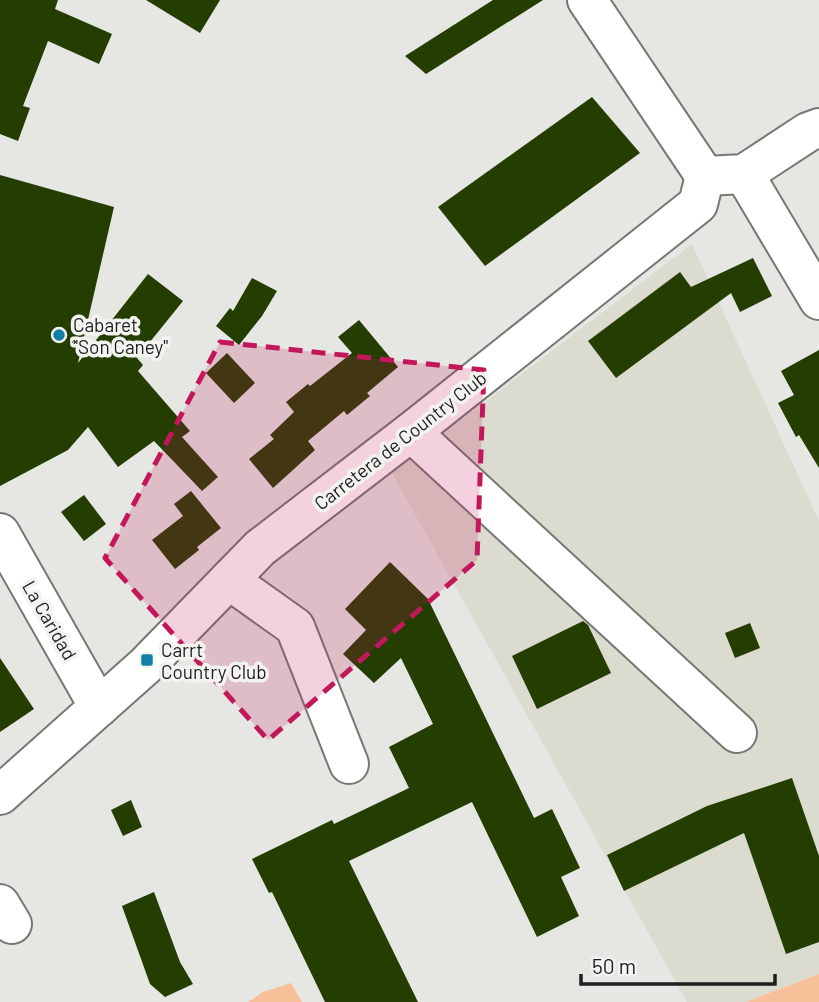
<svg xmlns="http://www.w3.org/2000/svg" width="819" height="1002" viewBox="0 0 819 1002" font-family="Barlow,sans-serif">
  <rect width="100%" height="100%" fill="#e6e6e3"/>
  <!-- built -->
  <polygon fill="#dbdbd0" points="692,244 819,521 819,974 746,1002 687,1002 392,473"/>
  <!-- green -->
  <g fill="#f8c098">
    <polygon points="819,974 819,1002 746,1002"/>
    <polygon points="291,983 302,1002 248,1002 263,992"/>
  </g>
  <!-- building -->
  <g fill="#233e00">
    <polygon points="0,0 58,0 55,9 112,34 99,64 48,41 23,106 30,108 18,141 0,134"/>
    <polygon points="146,0 220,0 200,33"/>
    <polygon points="493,0 543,0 426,74 405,56"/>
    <polygon points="592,97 640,153 485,266 438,207"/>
    <polygon points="0,175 114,207 78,363 148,274 183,301 137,358 143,365 138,371 190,431 182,437 218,477 202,491 154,441 118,467 88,427 68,450 0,486"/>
    <polygon points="753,258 772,296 740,312 731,293 616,378 588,341 680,272 691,287"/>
    <polygon points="252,278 277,291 262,316 239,345 216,326 230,308 233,311"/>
    <polygon points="359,320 398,367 367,393 370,396 347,415 344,411 308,441 315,450 273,488 249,459 274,439 270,435 294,412 286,402 308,384 310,386 352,353 338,337"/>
    <polygon points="819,350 819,468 799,435 796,437 778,403 794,395 781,371"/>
    <polygon points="227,353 255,383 234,403 206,373"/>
    <polygon points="191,491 221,528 197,547 199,550 175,569 152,540 183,516 174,504"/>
    <polygon points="84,495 106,524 84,541 61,512"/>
    <polygon points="390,562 428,599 534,818 552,809 580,868 561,877 579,916 537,937 472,802 349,861 418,1002 325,1002 272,892 269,893 252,859 332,820 334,824 409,788 389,747 433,724 401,658 374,683 343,654 366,630 345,609"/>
    <polygon points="583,621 588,625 611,673 537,709 512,656"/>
    <polygon points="750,623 760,648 735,658 725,633"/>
    <polygon points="0,658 34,709 0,732"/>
    <polygon points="792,778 819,856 819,942 786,954 744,833 624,891 607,855 707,806"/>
    <polygon points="131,800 142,827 123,836 111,810"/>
    <polygon points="154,892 180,962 193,984 165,997 150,984 122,906"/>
  </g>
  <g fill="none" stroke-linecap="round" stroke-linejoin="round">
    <defs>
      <g id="minor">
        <polyline points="587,0 705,176"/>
        <polyline points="744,174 819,300"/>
        <polyline points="411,432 737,733"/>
        <polyline points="0,533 99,707"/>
        <polyline points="229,580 295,627 349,764"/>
        <polyline points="0,795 145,666 260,548 411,432 698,204 705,176 744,174 808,132 819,128"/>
        <polyline points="0,904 12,924"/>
      </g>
    </defs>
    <!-- minor casing -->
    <use href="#minor" stroke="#777774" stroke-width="42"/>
    <!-- minor -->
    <use href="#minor" stroke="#fff" stroke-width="38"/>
  </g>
  <!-- marked area -->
  <path fill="#c2185b" fill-opacity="0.2" stroke="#c2185b" stroke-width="5" stroke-dasharray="14 9" stroke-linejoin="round" d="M220,342L484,370L477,560L268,740L105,558Z"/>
  <!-- markers -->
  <g fill="#137fa8" stroke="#f3f3f0" stroke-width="2.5">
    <circle cx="59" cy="335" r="7"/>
    <rect x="140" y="653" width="14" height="14" rx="3.5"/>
  </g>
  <g text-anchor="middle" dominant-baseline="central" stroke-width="7" stroke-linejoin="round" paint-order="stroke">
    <!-- poi labels -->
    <g font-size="19" fill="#1e1e1d" stroke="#f3f3f0" text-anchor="start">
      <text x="73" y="324">Cabaret<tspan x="73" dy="22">"Son Caney"</tspan></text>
      <text x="161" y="649">Carrt<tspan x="161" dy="22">Country Club</tspan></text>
    </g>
    <!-- street labels -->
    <g font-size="19" fill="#1e1e1d" stroke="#f3f3f0">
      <text transform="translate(400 440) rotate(-38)">Carretera de Country Club</text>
      <text transform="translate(50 620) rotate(60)">La Caridad</text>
    </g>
  </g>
  <!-- scale -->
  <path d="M581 974v10h194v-10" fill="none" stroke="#1e1e1d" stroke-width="3.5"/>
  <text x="592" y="974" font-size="21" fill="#1e1e1d" stroke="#f3f3f0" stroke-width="5" paint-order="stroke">50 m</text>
</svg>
